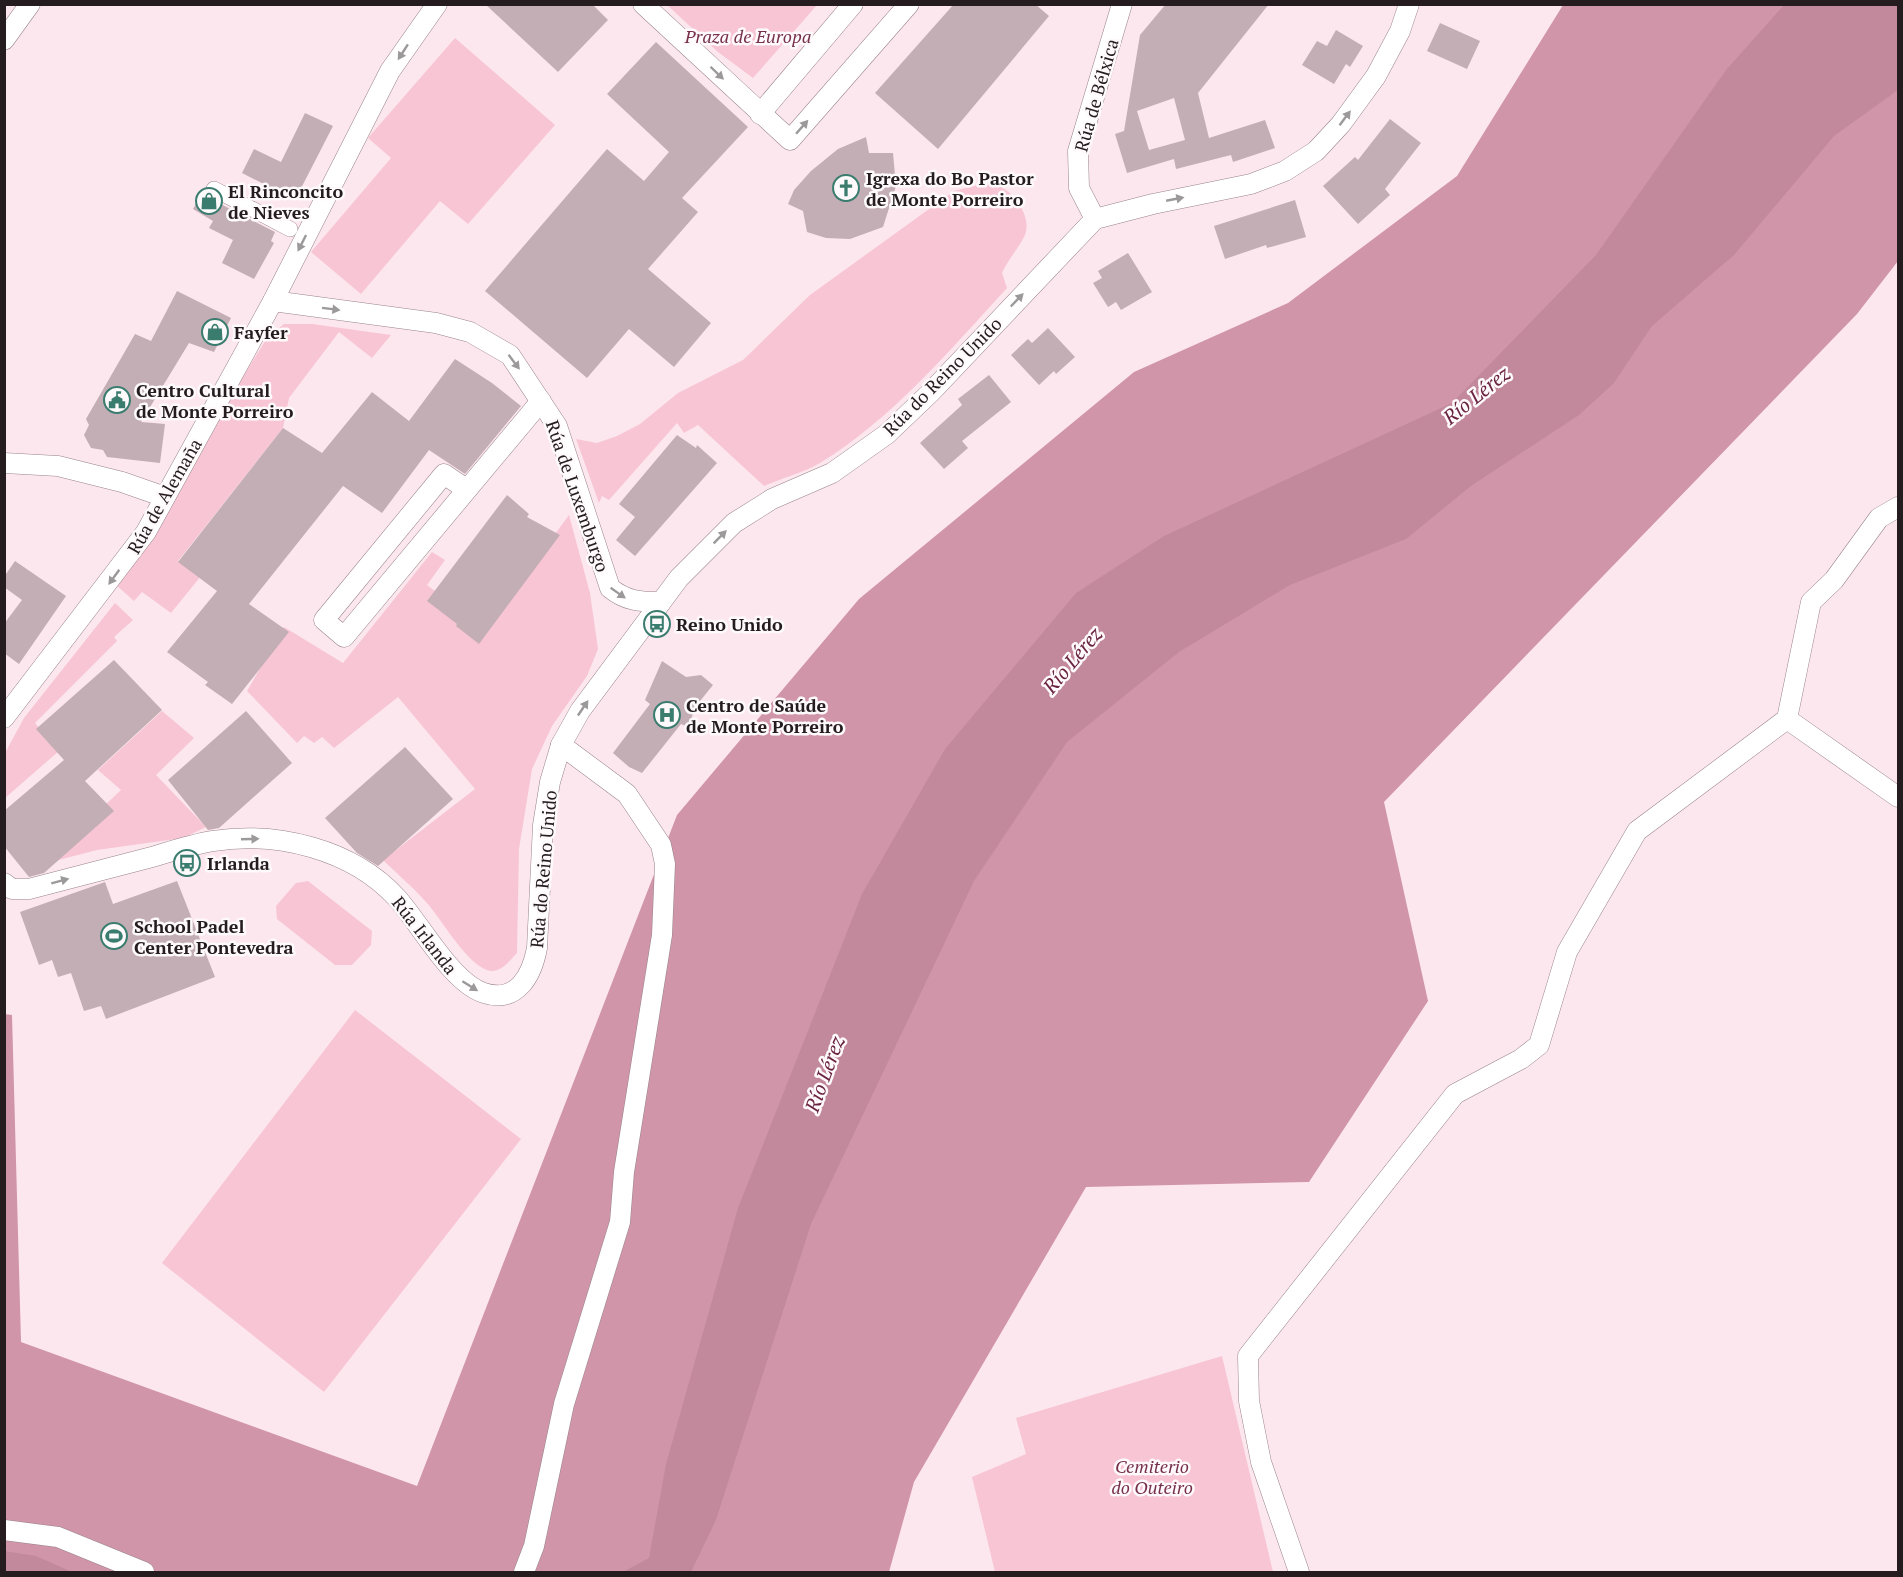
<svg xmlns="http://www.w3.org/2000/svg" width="1903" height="1577" viewBox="0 0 1903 1577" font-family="'PT Serif',serif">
  <rect width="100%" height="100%" fill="#fde7ee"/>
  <!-- green -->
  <g fill="#f8c5d5">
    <polygon points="667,5 817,5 753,78 718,52"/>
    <polygon points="455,38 555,125 468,224 440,201 361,294 311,252 391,158 368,138"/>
    <path d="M978,185C985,185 995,184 1001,187C1017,195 1033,220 1024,237C1017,250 1008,260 1002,273L1007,288C950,350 892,419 820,463C803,473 782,478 764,486L698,425L684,433L677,423L609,500L602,496L599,503L576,439L597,443L617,436L640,424L678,393L743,360L810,295L954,191Z"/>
    <polygon points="284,324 312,324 391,335 372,358 339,332 289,398 283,428 178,561 201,576 171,613 142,592 134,601 115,584 267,338"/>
    <path d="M569,515L590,593L598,649L587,676L552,726L532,769L519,849L517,953C510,960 502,972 491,971C468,968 442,919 426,902C413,887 397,874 383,860L475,789L398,697L334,748L322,737L314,743L304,736L297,743L247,691L284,627L343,663L432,552L445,560L427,585L485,629Z"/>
    <polygon points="115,603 133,620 114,637 117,641 35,723 59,751 5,798 5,753 24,718"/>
    <polygon points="162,711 194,738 156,775 206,827 183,838 97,850 43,864 121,790 98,770"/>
    <polygon points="308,881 372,931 371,945 352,965 335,965 277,919 276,906 296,883"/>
    <polygon points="355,1010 521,1139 324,1392 162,1263"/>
    <polygon points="1222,1356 1273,1572 995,1572 972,1477 1026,1454 1016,1418"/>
  </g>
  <!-- forest -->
  <polygon fill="#d095a8" points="1563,5 1898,5 1898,261 1857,314 1384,802 1428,1001 1309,1182 1086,1187 914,1482 889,1572 5,1572 4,1014 12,1015 21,1342 417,1486 677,815 859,599 1134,372 1288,303 1457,176"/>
  <!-- water -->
  <g fill="#c2899c">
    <polygon points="1784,5 1898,5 1898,90 1834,136 1734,255 1652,326 1614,383 1579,415 1471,486 1406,539 1290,585 1179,652 1067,742 974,881 811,1224 716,1520 691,1572 623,1572 649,1558 666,1464 738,1208 862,894 945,749 1076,593 1164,536 1452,403 1596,255 1726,70"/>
    <polygon points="4,1551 36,1556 72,1572 5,1572"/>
  </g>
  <!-- building -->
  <g fill="#c3aeb5" fill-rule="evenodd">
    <polygon points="485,4 592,4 608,20 558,72"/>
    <polygon points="954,4 1035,4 1049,16 938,149 875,93"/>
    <path d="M1166,4H1269L1198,93L1209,138L1265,120L1275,148L1233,162L1231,155L1176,169L1174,159L1127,173L1115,134L1124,131L1140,35ZM1174,98L1185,140L1149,150L1137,111Z"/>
    <polygon points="1440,23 1480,41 1467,69 1427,51"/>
    <polygon points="1336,30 1363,46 1350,67 1346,64 1334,84 1302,65 1317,41 1327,46"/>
    <polygon points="656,42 748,127 682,198 698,212 648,269 711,323 674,367 629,329 587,378 485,291 607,149 644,181 669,152 607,94"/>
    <polygon points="305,113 333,126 295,200 242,173 254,149 281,162"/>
    <polygon points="1390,119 1421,143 1385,189 1390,195 1358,224 1323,186 1355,157 1358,160"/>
    <polygon points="866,137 869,153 893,153 896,186 883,227 850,239 826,238 807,232 803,211 788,204 794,190 811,171 838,149"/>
    <polygon points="204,190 209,198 275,232 271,241 274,243 254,279 222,263 233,240 209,228 213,221 193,209"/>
    <polygon points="1295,200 1306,237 1267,248 1266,245 1225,259 1214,226"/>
    <polygon points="1128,253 1152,292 1121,310 1116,302 1108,307 1093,283 1102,278 1098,271"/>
    <polygon points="177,291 231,318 214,352 189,343 141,422 165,424 160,463 107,457 103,450 91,448 84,435 89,425 86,419 135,334 151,341"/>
    <polygon points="1048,328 1075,357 1056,374 1054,371 1039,385 1011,355 1028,339 1032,343"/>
    <polygon points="455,359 492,383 521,406 465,474 429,450 382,513 343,486 249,604 289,632 232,704 205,685 208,682 167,652 217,591 178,562 283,428 322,453 372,392 409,421"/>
    <polygon points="989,375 1011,402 962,441 968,448 944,469 920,443 962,405 958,399"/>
    <polygon points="677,435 696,448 697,445 717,463 635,556 616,540 635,517 619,504"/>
    <polygon points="507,495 529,514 527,517 560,535 479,644 456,626 457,624 427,601"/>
    <polygon points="15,561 66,596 19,664 4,653 4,624 22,600 4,587 4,577"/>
    <polygon points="114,660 162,710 85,781 114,811 44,873 29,877 4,846 4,811 64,760 36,729"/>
    <polygon points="662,661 686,677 701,675 713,685 696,706 688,727 681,724 642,773 629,767 613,753 650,704 645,700"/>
    <polygon points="246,711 292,763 219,828 208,830 168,780"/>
    <polygon points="405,747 453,799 378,866 357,853 325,818"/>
    <polygon points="177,881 215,977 106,1019 101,1006 84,1011 71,973 58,977 52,960 39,965 20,912 105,882 113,904"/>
  </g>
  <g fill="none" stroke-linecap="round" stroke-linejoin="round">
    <defs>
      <polyline id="pedestrian" points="214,189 290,229"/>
      <g id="minor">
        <polyline points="643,4 790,140 909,4"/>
        <polyline points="4,40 30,4"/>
        <polyline points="760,114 853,4"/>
        <polyline points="1095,219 1079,188 1078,151 1122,4"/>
        <path d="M273,301L436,323L470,332L510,355L557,426L610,588C626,601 640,602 661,602"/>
        <polyline points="4,463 58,466 122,482 165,497"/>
        <polyline points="466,489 444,474 324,620 344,637 541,401"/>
        <polyline points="4,718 146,532 273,301 390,71 437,4"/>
        <polyline points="1787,719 1898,797"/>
        <path d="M4,883L12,889H29C70,878 111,868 152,857C172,851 193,844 213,841C277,831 352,849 397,898C421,925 452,983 484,993C517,1004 532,975 537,948L543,825L550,782L561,745L580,711L679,578L734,523L772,499L832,473L887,434L930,393L1095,219L1153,204L1251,184L1285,171L1316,151L1341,124L1376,76L1400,31L1409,4"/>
        <polyline points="4,1530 58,1537 144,1572"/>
        <polyline points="524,1572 534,1546 564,1404 620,1222 624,1172 662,935 665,864 661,845 627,794 561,745"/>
        <polyline points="1299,1572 1261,1462 1249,1401 1248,1356 1455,1094 1521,1059 1539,1045 1567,952 1637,831 1787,719 1811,602 1834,580 1879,518 1898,507"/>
      </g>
    </defs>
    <!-- pedestrian casing -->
    <use href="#pedestrian" stroke="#98848a" stroke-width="16"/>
    <!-- minor casing -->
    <use href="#minor" stroke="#98848a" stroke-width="21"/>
    <!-- pedestrian -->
    <use href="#pedestrian" stroke="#fff" stroke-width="15"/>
    <!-- minor -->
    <use href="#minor" stroke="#fff" stroke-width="20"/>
  </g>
  <!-- one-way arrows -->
  <defs><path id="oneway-solid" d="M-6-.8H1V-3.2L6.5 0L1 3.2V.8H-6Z" transform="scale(1.5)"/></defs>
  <g fill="#9c999a">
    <use href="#oneway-solid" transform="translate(403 52) rotate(123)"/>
    <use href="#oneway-solid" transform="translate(717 73) rotate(44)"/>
    <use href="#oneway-solid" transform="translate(1345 118) rotate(-53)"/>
    <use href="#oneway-solid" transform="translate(802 127) rotate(-49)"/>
    <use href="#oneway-solid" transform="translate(1175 199) rotate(-11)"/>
    <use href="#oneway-solid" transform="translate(302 243) rotate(117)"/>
    <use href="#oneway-solid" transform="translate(1017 300) rotate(-46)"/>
    <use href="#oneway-solid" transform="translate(331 309) rotate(7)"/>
    <use href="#oneway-solid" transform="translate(514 362) rotate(53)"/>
    <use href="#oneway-solid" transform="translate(720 537) rotate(-45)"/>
    <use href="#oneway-solid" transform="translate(114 577) rotate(126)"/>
    <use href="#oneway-solid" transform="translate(618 593) rotate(35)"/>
    <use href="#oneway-solid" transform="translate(583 708) rotate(-56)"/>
    <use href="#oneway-solid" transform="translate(250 839) rotate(-2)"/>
    <use href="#oneway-solid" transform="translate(60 881) rotate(-15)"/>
    <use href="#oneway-solid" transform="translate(470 986) rotate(32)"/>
  </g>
  <!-- icons -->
  <defs>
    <symbol id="church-ring" viewBox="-11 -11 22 22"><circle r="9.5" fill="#fefafb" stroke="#3a7d6f" stroke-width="1.5"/><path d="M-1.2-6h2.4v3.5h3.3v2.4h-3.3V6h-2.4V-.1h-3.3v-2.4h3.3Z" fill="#3a7d6f"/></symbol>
    <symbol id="shop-ring" viewBox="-11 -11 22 22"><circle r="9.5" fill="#fefafb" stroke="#3a7d6f" stroke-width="1.5"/><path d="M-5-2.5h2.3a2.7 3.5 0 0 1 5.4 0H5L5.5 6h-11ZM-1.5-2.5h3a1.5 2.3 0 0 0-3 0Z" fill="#3a7d6f"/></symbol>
    <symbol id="civic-ring" viewBox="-11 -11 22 22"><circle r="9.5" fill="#fefafb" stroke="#3a7d6f" stroke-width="1.5"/><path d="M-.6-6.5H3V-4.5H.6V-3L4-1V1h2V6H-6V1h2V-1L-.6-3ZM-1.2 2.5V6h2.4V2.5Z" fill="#3a7d6f"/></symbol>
    <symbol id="bus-ring" viewBox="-11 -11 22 22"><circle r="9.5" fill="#fefafb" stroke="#3a7d6f" stroke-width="1.5"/><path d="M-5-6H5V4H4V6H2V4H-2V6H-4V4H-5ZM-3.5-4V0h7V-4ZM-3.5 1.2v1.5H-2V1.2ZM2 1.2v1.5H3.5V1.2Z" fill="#3a7d6f"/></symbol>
    <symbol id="hospital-ring" viewBox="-11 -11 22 22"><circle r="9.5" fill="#fefafb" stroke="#3a7d6f" stroke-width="1.5"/><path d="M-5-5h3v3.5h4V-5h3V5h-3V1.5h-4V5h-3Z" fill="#3a7d6f"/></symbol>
    <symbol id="stadium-ring" viewBox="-11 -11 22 22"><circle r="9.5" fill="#fefafb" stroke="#3a7d6f" stroke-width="1.5"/><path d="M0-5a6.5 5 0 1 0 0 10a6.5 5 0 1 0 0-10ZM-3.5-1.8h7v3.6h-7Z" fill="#3a7d6f"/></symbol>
  </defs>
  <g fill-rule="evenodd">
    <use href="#church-ring" x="831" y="173" width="30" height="30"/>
    <use href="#shop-ring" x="194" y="186" width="30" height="30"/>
    <use href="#shop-ring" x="200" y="317" width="30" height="30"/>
    <use href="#civic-ring" x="102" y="385" width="30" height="30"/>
    <use href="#bus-ring" x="642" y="609" width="30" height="30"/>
    <use href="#hospital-ring" x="652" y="700" width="30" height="30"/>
    <use href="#bus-ring" x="172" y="848" width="30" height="30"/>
    <use href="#stadium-ring" x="99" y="921" width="30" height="30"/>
  </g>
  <g text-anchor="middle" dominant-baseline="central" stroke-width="5" stroke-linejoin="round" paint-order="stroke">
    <!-- park labels -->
    <g font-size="18" font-style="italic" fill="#77304c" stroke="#fefafb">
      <text x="748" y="36">Praza de Europa</text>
      <text x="1152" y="1466">Cemiterio<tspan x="1152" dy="21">do Outeiro</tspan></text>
    </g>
    <!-- street labels -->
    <g font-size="18" fill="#241c1e" stroke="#fefafb">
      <text transform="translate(1096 95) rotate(-74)">Rúa de Bélxica</text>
      <text transform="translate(942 376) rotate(-45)">Rúa do Reino Unido</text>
      <text transform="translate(164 496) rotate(-60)">Rúa de Alemaña</text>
      <text transform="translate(578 496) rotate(71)">Rúa de Luxemburgo</text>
      <text transform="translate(543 869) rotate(-85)">Rúa do Reino Unido</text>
      <text transform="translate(425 935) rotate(52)">Rúa Irlanda</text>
    </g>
    <!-- poi labels -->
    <g font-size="18" font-weight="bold" fill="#241c1e" stroke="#fefafb" text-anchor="start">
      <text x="866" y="178">Igrexa do Bo Pastor<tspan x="866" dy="21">de Monte Porreiro</tspan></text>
      <text x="228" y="191">El Rinconcito<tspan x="228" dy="21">de Nieves</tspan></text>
      <text x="234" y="332">Fayfer</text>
      <text x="136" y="390">Centro Cultural<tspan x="136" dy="21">de Monte Porreiro</tspan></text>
      <text x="676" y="624">Reino Unido</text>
      <text x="686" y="705">Centro de Saúde<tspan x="686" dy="21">de Monte Porreiro</tspan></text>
      <text x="207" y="863">Irlanda</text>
      <text x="134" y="926">School Padel<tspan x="134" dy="21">Center Pontevedra</tspan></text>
    </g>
    <!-- water labels -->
    <g font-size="20" font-style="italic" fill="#6a2441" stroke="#fefafb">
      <text transform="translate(1476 395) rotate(-39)">Río Lérez</text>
      <text transform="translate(1072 660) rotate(-50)">Río Lérez</text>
      <text transform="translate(824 1074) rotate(-70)">Río Lérez</text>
    </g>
  </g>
  <!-- border -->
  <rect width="1903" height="1577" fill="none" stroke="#241c1e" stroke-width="12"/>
</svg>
